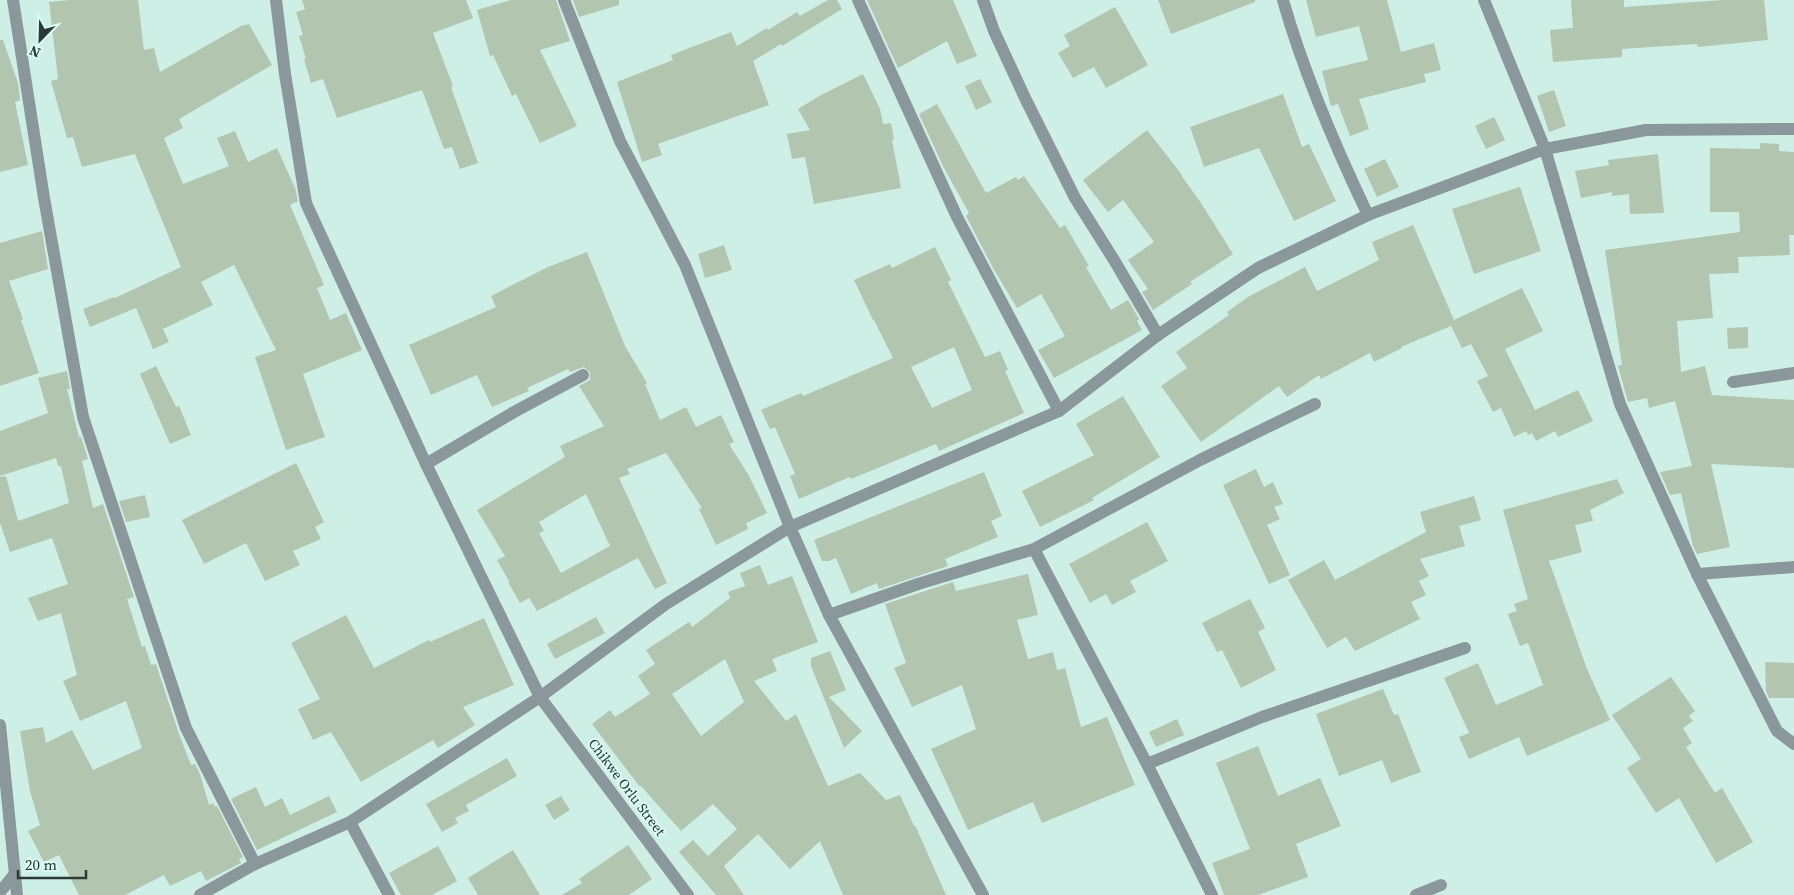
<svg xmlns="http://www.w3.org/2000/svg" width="1794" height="895" viewBox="0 0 1794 895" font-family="'Source Serif 4',serif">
  <rect width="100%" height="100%" fill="#ceefe6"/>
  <!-- building -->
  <g fill="#b1c5af" fill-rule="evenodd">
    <polygon points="70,0 138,0 144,50 154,48 160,72 241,26 249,24 272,65 179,119 183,128 164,138 183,184 229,166 217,138 235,131 248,162 277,148 295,188 298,201 290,205 324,285 317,288 330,320 346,313 362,350 303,374 325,437 286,450 255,357 276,350 234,265 201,282 213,305 163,329 169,342 153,349 136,308 90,327 83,309 114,297 115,298 181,267 135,154 82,167 73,137 67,138 51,81 58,79 49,2"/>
    <polygon points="302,0 466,0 473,18 433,33 453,86 451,87 478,163 460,169 452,147 444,149 422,90 337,118 323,79 311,83 304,59 306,59 299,36 303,35 296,12 305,9"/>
    <polygon points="511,0 556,0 570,41 540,50 577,126 540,143 516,94 512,96 493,55 490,56 477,10"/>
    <polygon points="573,0 619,0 619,5 579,17"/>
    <polygon points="828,0 837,0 842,9 782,46 781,44 753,61 769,105 658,144 662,155 642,162 617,82 673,60 671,55 731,32 737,46 767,28 768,30 797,12 800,16"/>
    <polygon points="867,0 953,0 977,56 957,64 947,41 898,68"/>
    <polygon points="1158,0 1255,0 1255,2 1171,34"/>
    <polygon points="1306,0 1387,0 1401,52 1434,43 1441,70 1424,74 1426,82 1359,99 1369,129 1350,136 1338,104 1331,106 1322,71 1368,60 1359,26 1316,37"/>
    <polygon points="1571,0 1624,0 1624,7 1724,0 1764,0 1768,40 1698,47 1697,44 1622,49 1622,57 1553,62 1550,30 1573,28"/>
    <polygon points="1115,7 1148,65 1106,88 1094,67 1073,78 1058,53 1070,46 1064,35"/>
    <polygon points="0,40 3,40 18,83 20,100 15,102 28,165 0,172"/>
    <polygon points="863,74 880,109 883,124 891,123 894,139 892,140 901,188 814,204 805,157 792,159 787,134 810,130 798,109 821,95"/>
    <polygon points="980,79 992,102 976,110 965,86"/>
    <polygon points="1554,90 1566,126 1549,132 1537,96"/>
    <polygon points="1283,94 1302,147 1309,144 1336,201 1294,221 1259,148 1204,167 1190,127"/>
    <polygon points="937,104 986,193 1016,177 1018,180 1024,176 1060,228 1065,225 1089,266 1086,267 1111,310 1128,300 1139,319 1137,321 1142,330 1054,378 1038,350 1065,336 1041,294 1017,308 993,268 966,216 969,213 944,168 919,114"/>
    <polygon points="1494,117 1505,140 1486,149 1475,126"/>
    <polygon points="1147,130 1182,175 1181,175 1201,203 1233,254 1190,282 1192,284 1153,310 1142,292 1148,289 1128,260 1154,242 1123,200 1108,212 1083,180"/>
    <polygon points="1760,143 1779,144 1779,151 1794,152 1794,235 1789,235 1790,255 1738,257 1739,273 1709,274 1713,318 1677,321 1681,372 1705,366 1712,395 1794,400 1794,468 1711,464 1730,547 1697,554 1693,546 1681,493 1670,495 1660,472 1692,466 1675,401 1649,408 1647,398 1628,402 1618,366 1622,365 1605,250 1740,232 1739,212 1710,212 1710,148 1760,149"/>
    <polygon points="1658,154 1664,213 1630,214 1629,194 1612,196 1612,192 1581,198 1575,171 1609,165 1608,160"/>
    <polygon points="1385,159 1399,187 1377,197 1364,169"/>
    <polygon points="1520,187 1541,251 1474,274 1452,209"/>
    <polygon points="1413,225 1454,320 1522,288 1543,331 1505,349 1535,410 1578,390 1593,421 1558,437 1555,431 1536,441 1532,433 1528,435 1526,431 1514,437 1501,408 1493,412 1477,381 1488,376 1471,344 1462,348 1451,326 1401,347 1402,348 1374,362 1370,353 1321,379 1319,375 1287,397 1279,386 1201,442 1161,386 1187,368 1176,352 1229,315 1227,312 1248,297 1305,267 1317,291 1379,260 1372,242"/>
    <polygon points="42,231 48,269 9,281 23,319 21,320 39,373 0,386 0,243"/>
    <polygon points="724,245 732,270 705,278 698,254"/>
    <path d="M935,247L951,280L948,282L985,357L1000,351L1008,370L1005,371L1024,413L939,451L936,444L851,479L850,477L799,499L790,476L795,474L775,427L770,429L761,410L801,393L803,396L893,358L874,320H873L854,280L890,264L892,268ZM954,347L972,390L932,408L911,367Z"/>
    <path d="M587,252L625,346L647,383L645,384L660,420L686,407L696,427L721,415L734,442L729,444L748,474L767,513L746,523L748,529L716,545L699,509L702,508L666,453L627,469L630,474L619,478L667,583L655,589L638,558L537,611L529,598L520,603L508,582L509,581L497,560L505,556L477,510L565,457L560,446L604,426L579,386L590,380V372L584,367L570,372L568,369L527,388L529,391L492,407L477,375L431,395L409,345L496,307L491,296L548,267ZM586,494L610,546L561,573L539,533L544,531L539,522Z"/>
    <polygon points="1748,327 1748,348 1728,349 1727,328"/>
    <polygon points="156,366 176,407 179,406 191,435 170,444 140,374"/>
    <polygon points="67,371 70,389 67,389 79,437 81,437 88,459 82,461 93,508 103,504 134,597 127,599 142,647 145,646 151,665 156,664 179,734 191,765 195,764 200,774 209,805 213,803 215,807 217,806 243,857 239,859 241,863 206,881 201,871 170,886 164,875 125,895 79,895 59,855 44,862 28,831 40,825 30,791 20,731 43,727 46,743 72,730 93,770 142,748 126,701 80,721 63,681 77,675 61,613 38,621 28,598 68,584 52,538 10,552 0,523 0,477 6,476 18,521 69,503 61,466 58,466 56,458 0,476 0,431 48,413 38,378"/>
    <polygon points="1123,396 1160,457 1092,498 1094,500 1040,527 1022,491 1094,455 1076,424"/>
    <polygon points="296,463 324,522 315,527 321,539 293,551 300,565 265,581 246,543 204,564 182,520"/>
    <polygon points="1256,469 1264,487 1273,482 1283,504 1274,507 1280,519 1267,525 1290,575 1269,584 1223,485"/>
    <polygon points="984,472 1002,516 991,521 998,537 945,559 948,566 879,589 877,583 851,594 836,558 829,561 822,561 814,540"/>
    <polygon points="1617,479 1624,493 1590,510 1593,521 1575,525 1582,552 1549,561 1587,669 1610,720 1527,756 1519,737 1469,759 1459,737 1469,733 1444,678 1478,663 1496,705 1543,685 1528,643 1520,646 1508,614 1517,611 1514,604 1528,599 1503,510"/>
    <polygon points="145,495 150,517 126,522 119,501"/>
    <polygon points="1474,496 1481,520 1459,526 1465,546 1420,559 1429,576 1419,581 1426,595 1411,602 1420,619 1355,651 1346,637 1327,648 1288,580 1324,560 1335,580 1426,532 1420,512"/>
    <polygon points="1147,522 1168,561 1130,581 1136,592 1112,605 1106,594 1090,603 1069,564"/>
    <path d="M760,565L768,585L792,576L818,642L772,659L777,671L754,681L786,721L796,714L828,786L860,773L886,800L900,795L914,826L915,825L946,895H843L820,841L790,869L758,834L724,866L744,895H716L679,852L693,840L708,856L737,829L713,804L681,831L641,786L640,787L592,724L610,710L615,717L650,694L638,676L655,664L646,650L689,622L692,627L730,598L728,592L745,586L740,573ZM725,659L744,702L701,736L672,694Z"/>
    <polygon points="1028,574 1038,615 1017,620 1028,659 1053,652 1057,670 1065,668 1081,727 1107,717 1135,785 1042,823 1033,802 968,830 931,749 976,729 962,685 912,707 894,668 906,663 885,604 953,582 956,591"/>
    <polygon points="1250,599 1265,628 1258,632 1276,670 1241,688 1222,650 1217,652 1202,623"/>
    <polygon points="346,615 374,668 429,640 430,642 484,618 514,685 463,707 475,725 438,748 433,740 361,782 331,732 313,740 298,709 320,699 291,643"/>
    <polygon points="596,617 605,633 555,659 547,644"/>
    <polygon points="830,651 846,690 829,697 862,731 844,748 811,666 811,658"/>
    <polygon points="1765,662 1794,663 1794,698 1769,698 1766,691"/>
    <polygon points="1671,677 1695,711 1689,716 1693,721 1683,728 1692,743 1686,747 1715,793 1722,788 1753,842 1716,863 1679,798 1656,813 1627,768 1641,759 1612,715"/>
    <polygon points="1383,689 1394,715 1398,714 1421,772 1391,783 1382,760 1339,776 1316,714"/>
    <polygon points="1177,719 1184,735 1156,747 1149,732"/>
    <polygon points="1258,746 1278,796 1320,778 1341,826 1296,844 1308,877 1258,895 1224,895 1212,863 1250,849 1216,763"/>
    <polygon points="507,758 517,776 466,805 469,811 455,818 458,823 442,832 426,804"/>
    <polygon points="256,787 265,807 282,798 290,815 329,796 337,812 257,850 231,799"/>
    <polygon points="561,796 570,810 554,820 545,805"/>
    <polygon points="628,845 652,879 629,895 562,895 582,883 579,879"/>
    <polygon points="438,846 457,881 432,895 401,895 389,873"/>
    <polygon points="513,850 540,895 478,895 468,878"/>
  </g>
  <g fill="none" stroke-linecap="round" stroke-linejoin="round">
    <!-- minor -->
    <g stroke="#8a989b" stroke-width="12">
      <polyline points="13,0 44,198 83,417 186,728 255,864"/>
      <polyline points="276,0 285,74 306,203 426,464 540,697 688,895"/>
      <polyline points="564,0 620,141 685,265 790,527 829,615 983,895"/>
      <polyline points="858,0 957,217 1059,411"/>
      <polyline points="983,0 994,31 1026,100 1075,198 1114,260 1158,335"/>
      <path d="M1283,0C1304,74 1335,146 1368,215"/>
      <polyline points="1484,0 1545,149 1620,404 1697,574 1777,731 1794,744"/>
      <polyline points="1733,382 1794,373"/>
      <polyline points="426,464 514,412 583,375"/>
      <polyline points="1034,549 1147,764 1212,895"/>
      <polyline points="1697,574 1794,567"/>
      <polyline points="829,615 918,584 1034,549 1200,460 1315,404"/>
      <polyline points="0,725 17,895"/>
      <polyline points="1147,764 1262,717 1465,648"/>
      <polyline points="350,822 389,895"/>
      <polyline points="0,892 14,875"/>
      <polyline points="200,895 255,864 350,822 540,697 666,604 790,527 1059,411 1158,335 1258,268 1368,215 1545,149 1646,130 1794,129"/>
      <polyline points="1416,895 1441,885"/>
    </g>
  </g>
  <g text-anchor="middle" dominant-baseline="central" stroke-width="4" stroke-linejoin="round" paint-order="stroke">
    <!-- street labels -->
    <g font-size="14" fill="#2c3935" stroke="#dbfcf3">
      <text transform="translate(627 787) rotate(53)">Chikwe Orlu Street</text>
    </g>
  </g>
  <!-- north arrow -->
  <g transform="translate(40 40) rotate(203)" stroke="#dbfcf3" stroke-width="4" paint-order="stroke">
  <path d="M0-4L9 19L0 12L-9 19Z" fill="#2c3935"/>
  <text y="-8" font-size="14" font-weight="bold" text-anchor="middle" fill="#2c3935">N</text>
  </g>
  <!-- scale -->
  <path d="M18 870v8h68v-8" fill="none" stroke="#2c3935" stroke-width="2.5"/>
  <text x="25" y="870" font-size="15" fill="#2c3935" stroke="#dbfcf3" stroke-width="4" paint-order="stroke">20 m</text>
</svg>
